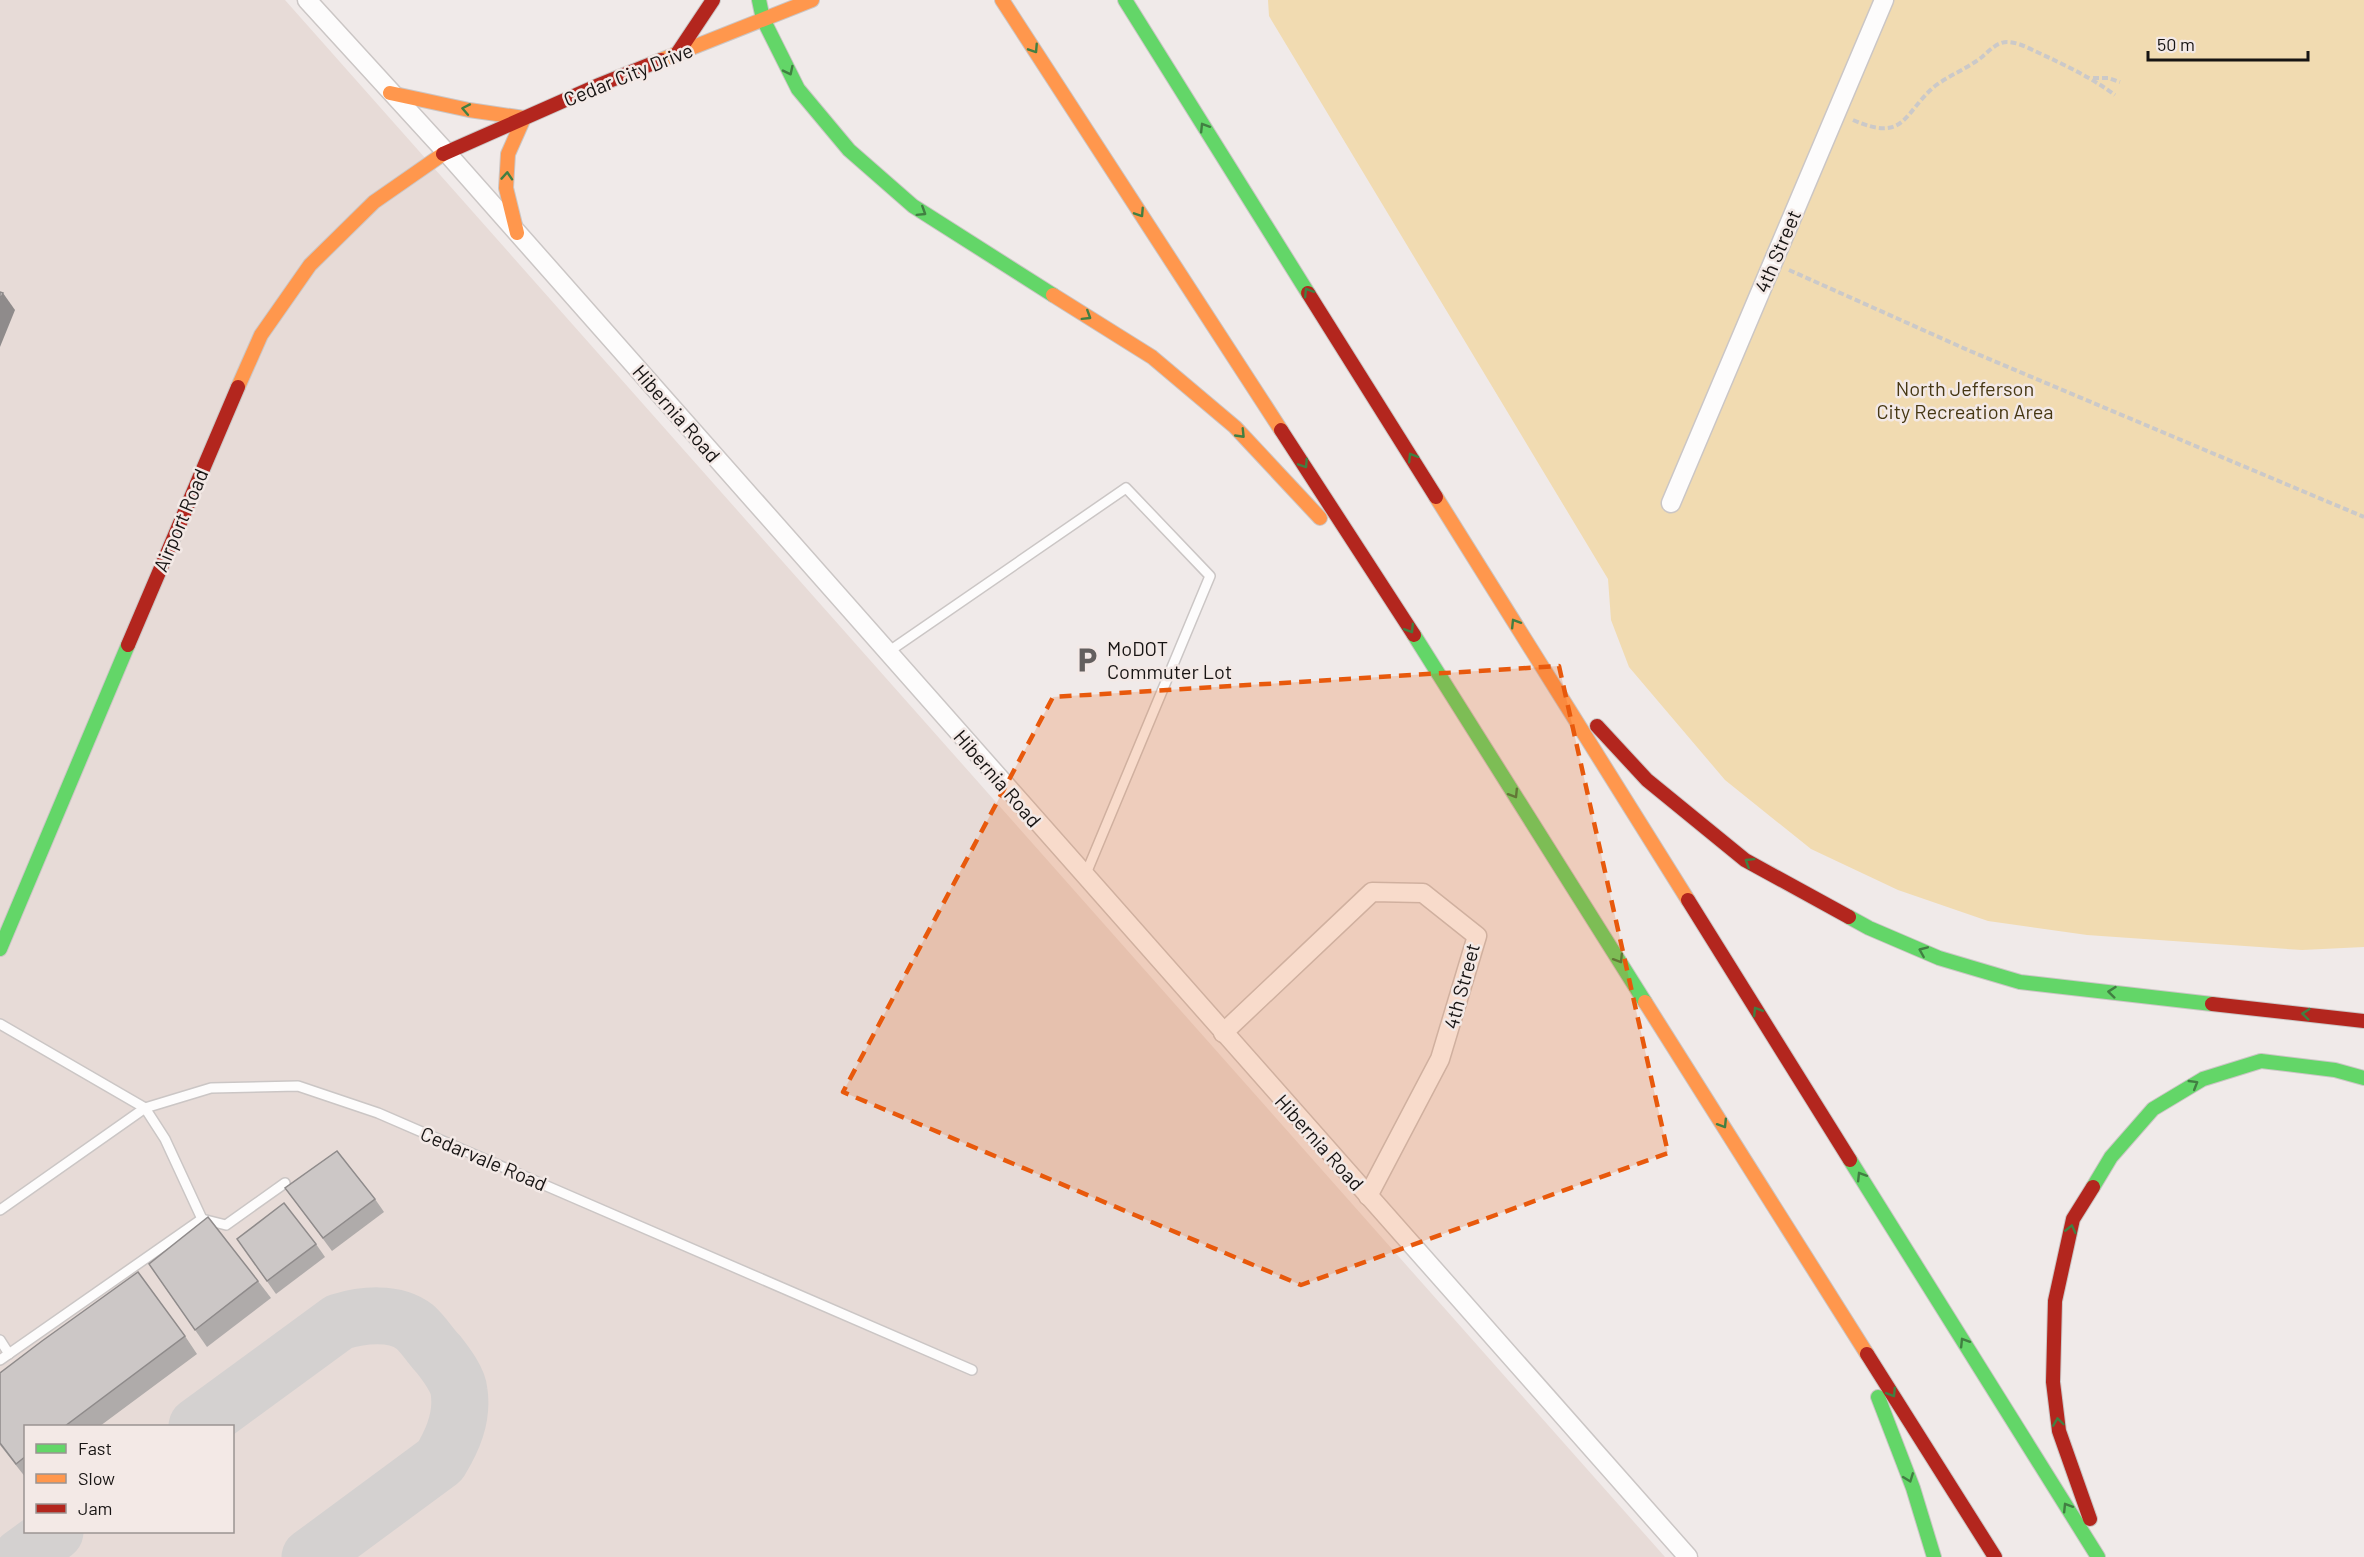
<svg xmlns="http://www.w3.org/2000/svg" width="2364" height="1557" viewBox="0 0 2364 1557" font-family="Barlow,sans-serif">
  <rect width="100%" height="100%" fill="#f0eae9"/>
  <!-- built -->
  <path fill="#e7dbd7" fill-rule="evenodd" d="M0,0H285L1665,1557H0ZM26,1426H232V1532H26Z"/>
  <!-- green -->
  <polygon fill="#f1dbb1" points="1268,0 2364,0 2364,947 2302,950 2087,935 1988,921 1898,890 1811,849 1725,780 1629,667 1611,620 1608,579 1269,16"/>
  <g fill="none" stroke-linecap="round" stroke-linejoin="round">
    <!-- taxiway -->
    <g stroke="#d4d1d0" stroke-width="57">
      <path d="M197,1426L339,1322C362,1315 395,1311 415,1327C424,1335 431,1347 439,1355C446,1364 458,1380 459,1391C463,1417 453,1440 440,1461L310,1557"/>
      <polyline points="21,1557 55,1532"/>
    </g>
    <defs>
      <g id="lane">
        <polyline points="888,652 1126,488 1210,576 1085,876"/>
        <polyline points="0,1024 145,1108 165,1139 202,1219"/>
        <polyline points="0,1210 145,1108 211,1088 298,1086 378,1113 972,1370"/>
        <polyline points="0,1340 9,1354"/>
        <polyline points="0,1360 202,1219 226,1225 285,1183"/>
      </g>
      <g id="street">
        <polyline points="307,0 446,152 1688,1557"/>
        <polyline points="1671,503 1884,0"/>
        <polyline points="1223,1033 1372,892 1423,893 1477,936 1440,1059 1368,1196"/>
      </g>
      <g id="fast">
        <polyline points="759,0 763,19 798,89 849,150 913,206 1053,295"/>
        <polyline points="1125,0 1308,293"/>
        <polyline points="1414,635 1645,1002"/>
        <polyline points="1849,917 1869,928 1939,958 2020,982 2212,1004"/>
        <polyline points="0,949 128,645"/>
        <polyline points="1850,1160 2098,1557"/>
        <polyline points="2093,1187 2111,1157 2153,1109 2203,1079 2261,1061 2335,1070 2364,1078"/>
        <polyline points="1878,1397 1913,1488 1934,1557"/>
      </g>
      <g id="slow">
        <polyline points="1002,0 1281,430"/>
        <polyline points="661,60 812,0"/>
        <polyline points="390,93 469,110 524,118 508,154 506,188 517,233"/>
        <polyline points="1053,295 1152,357 1235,427 1320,518"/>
        <polyline points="238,387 261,335 310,265 374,202 443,154"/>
        <polyline points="1436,497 1688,900"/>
        <polyline points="1645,1002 1867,1354"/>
      </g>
      <g id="jam">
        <polyline points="677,54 713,0"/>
        <polyline points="443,154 599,85 661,60"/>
        <polyline points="1308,293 1436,497"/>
        <polyline points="1281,430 1414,635"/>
        <polyline points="128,645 238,387"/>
        <polyline points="1597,726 1647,780 1745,860 1849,917"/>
        <polyline points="1688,900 1850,1160"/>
        <polyline points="2212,1004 2364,1021"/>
        <polyline points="1867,1354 1995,1557"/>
        <polyline points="2090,1519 2059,1431 2053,1382 2055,1301 2073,1219 2093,1187"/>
      </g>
    </defs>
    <!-- lane casing -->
    <use href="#lane" stroke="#cbc6c5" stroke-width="12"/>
    <!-- street casing -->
    <use href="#street" stroke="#cbc6c5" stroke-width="21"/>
    <!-- fast casing -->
    <use href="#fast" stroke="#cbc6c5" stroke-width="16"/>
    <!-- slow casing -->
    <use href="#slow" stroke="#cbc6c5" stroke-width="16"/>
    <!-- jam casing -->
    <use href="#jam" stroke="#cbc6c5" stroke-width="16"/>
    <!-- path -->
    <g stroke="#cbc9c9" stroke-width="4" stroke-dasharray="6 3" stroke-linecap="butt">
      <polyline points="2093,78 2108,78 2120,82"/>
      <path d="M1853,120C1906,143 1903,113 1935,86C1950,75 1968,68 1982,57C1990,50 1998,41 2009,42C2020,43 2030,49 2039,53C2067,66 2090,77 2115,95"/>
      <polyline points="1789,270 1970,351 2364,517"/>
    </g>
    <!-- lane -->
    <use href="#lane" stroke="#fdfcfc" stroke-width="9"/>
    <!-- street -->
    <use href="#street" stroke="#fdfcfc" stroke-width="18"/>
    <!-- fast -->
    <use href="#fast" stroke="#63d668" stroke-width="14"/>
    <!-- slow -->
    <use href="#slow" stroke="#ff974d" stroke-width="14"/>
    <!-- jam -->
    <use href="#jam" stroke="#b3261e" stroke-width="14"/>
  </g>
  <!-- wall -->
  <g fill="#afabaa">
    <polygon points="285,1188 375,1199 384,1212 332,1251"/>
    <polygon points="237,1239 316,1244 325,1257 276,1294"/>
    <polygon points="149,1264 258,1281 271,1298 207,1347"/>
    <polygon points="185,1336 197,1354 100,1426 26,1426 26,1478 0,1445 0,1373"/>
  </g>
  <!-- shaded-wall -->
  <polygon fill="#8f8b8b" points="3,293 15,310 0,347 0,300"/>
  <!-- building -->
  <g fill="#ccc7c6" stroke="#8f8b8b" stroke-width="1.5">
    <polygon points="0,292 3,293 0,300"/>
    <polygon points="337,1151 375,1199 323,1238 285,1188"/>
    <polygon points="284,1203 316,1244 267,1281 237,1239"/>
    <polygon points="208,1217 258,1281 195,1330 149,1264"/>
    <polygon points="138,1272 185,1336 65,1426 26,1426 26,1456 16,1464 0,1443 0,1373 42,1341"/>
  </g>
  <!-- one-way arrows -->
  <defs><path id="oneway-chevron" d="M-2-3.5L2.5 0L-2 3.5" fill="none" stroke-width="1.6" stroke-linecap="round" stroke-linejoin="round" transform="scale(1.5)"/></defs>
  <g stroke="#417f42">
    <use href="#oneway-chevron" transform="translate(1034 49) rotate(57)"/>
    <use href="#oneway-chevron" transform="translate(789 71) rotate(64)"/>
    <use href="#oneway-chevron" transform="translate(466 109) rotate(-169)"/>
    <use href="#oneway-chevron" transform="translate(1204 127) rotate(-122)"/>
    <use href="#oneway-chevron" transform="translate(507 176) rotate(-86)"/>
    <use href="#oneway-chevron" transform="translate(922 212) rotate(32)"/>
    <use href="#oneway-chevron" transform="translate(1140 213) rotate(57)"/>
    <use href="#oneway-chevron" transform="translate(1308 292) rotate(-122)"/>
    <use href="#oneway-chevron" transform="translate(1087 316) rotate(32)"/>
    <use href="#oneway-chevron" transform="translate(1241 434) rotate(46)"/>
    <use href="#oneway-chevron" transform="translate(1412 457) rotate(-122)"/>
    <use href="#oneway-chevron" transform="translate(1304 464) rotate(57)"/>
    <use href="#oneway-chevron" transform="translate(1515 623) rotate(-122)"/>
    <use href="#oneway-chevron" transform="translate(1410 629) rotate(58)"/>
    <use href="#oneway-chevron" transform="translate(1514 794) rotate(58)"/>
    <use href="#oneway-chevron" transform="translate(1749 862) rotate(-148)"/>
    <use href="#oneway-chevron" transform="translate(1923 951) rotate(-157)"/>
    <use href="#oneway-chevron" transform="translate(1619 959) rotate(58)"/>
    <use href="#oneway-chevron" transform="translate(2112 992) rotate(-174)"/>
    <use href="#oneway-chevron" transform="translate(1757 1011) rotate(-122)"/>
    <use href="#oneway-chevron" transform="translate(2306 1014) rotate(-174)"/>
    <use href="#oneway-chevron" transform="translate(2194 1084) rotate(-31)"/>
    <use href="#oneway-chevron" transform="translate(1723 1124) rotate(58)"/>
    <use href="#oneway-chevron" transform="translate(1861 1176) rotate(-122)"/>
    <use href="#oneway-chevron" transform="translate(2071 1229) rotate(-77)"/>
    <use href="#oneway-chevron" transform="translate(1964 1342) rotate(-122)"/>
    <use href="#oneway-chevron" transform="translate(1892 1393) rotate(58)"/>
    <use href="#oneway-chevron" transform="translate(2058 1422) rotate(-98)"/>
    <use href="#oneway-chevron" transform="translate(1909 1478) rotate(69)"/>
    <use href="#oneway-chevron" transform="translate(2067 1507) rotate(-122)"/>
  </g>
  <!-- marked area -->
  <path fill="#e8590c" fill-opacity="0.2" stroke="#e8590c" stroke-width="4.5" stroke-dasharray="12 8" stroke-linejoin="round" d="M1559,666L1668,1153L1301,1285L843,1092L1053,697Z"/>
  <!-- icons -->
  <defs>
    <symbol id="parking-bare" viewBox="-9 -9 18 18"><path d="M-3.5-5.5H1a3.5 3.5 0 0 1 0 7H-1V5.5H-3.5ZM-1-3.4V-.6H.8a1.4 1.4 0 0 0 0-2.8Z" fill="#635f5e" stroke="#f3e9e6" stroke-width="2.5" paint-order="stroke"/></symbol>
  </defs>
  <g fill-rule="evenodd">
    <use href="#parking-bare" x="1068" y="641" width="38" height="38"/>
  </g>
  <g text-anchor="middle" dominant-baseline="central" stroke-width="5" stroke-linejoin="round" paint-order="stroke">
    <!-- street labels -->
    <g font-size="20" fill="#171413" stroke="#f3e9e6">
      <text transform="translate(628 74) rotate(-22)">Cedar City Drive</text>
      <text transform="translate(1777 251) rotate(-67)">4th Street</text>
      <text transform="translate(677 413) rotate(49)">Hibernia Road</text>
      <text transform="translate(180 520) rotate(-67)">Airport Road</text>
      <text transform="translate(998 778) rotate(49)">Hibernia Road</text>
      <text transform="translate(1461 986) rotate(-75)">4th Street</text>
      <text transform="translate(1320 1142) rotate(48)">Hibernia Road</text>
      <text transform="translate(484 1158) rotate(23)">Cedarvale Road</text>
    </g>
    <!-- park labels -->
    <g font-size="20" fill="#463713" stroke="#f3e9e6">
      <text x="1965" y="388">North Jefferson<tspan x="1965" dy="23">City Recreation Area</tspan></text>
    </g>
    <!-- poi labels -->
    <g font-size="20" fill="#171413" stroke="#f3e9e6" text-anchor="start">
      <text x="1107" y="648">MoDOT<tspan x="1107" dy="23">Commuter Lot</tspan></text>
    </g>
  </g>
  <!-- legend -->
  <rect x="24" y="1425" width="210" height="108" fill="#f3e9e6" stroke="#9b9492" stroke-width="1.5"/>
  <rect x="36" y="1444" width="30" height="9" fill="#63d668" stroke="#9b9492" stroke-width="1.5"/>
  <text x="78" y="1455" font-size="18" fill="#171413">Fast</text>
  <rect x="36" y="1474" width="30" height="9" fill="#ff974d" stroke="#9b9492" stroke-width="1.5"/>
  <text x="78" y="1485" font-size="18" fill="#171413">Slow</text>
  <rect x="36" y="1504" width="30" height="9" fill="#b3261e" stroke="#9b9492" stroke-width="1.5"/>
  <text x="78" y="1515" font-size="18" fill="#171413">Jam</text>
  <!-- scale -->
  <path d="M2148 51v9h160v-9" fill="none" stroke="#171413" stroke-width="3"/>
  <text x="2157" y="51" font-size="18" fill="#171413" stroke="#f3e9e6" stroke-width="4.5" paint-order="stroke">50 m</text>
</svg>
